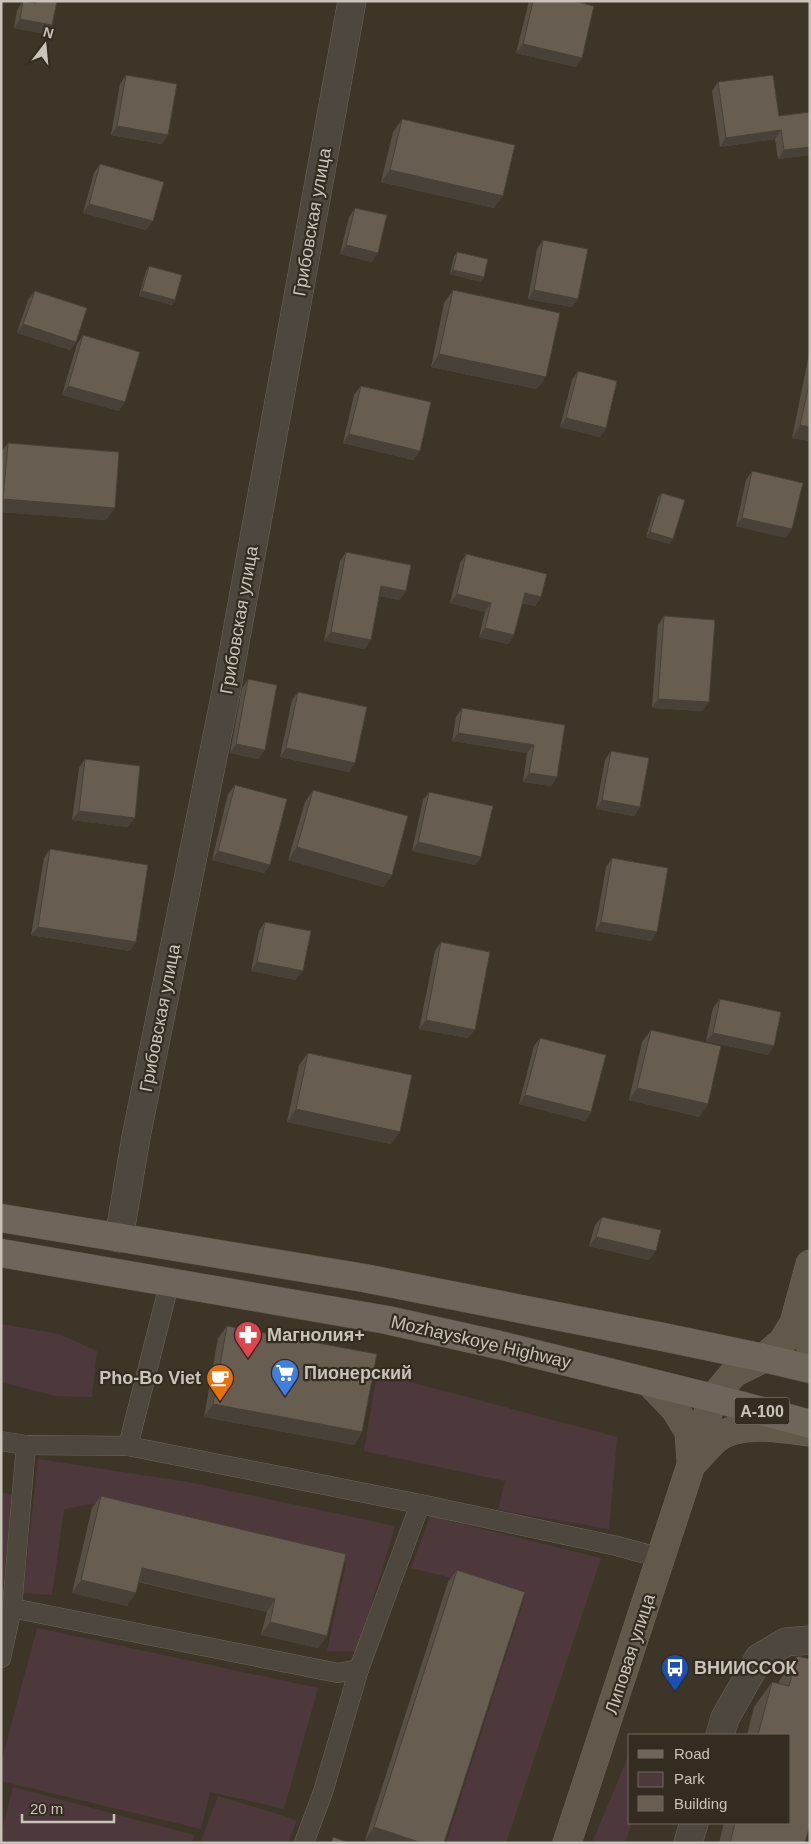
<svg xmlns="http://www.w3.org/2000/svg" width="811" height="1844" viewBox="0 0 811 1844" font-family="Helvetica,sans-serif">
  <rect width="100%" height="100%" fill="#3e3529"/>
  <!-- green -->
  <g fill="#4d393b">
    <polygon points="1,1324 59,1334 97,1351 92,1397 56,1396 1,1382"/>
    <polygon points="377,1373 617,1437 609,1529 498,1510 505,1481 364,1451"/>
    <polygon points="38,1459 188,1482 395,1526 357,1652 327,1651 346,1563 98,1503 64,1509 52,1595 23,1593"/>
    <polygon points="1,1493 12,1494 1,1610"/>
    <polygon points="430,1516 601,1558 506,1843 446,1843 525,1596 411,1568"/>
    <polygon points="37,1628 318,1688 284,1809 210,1792 201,1829 1,1781 1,1763"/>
    <polygon points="630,1752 630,1823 632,1823 625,1843 592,1843"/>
    <polygon points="13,1787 194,1835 192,1843 1,1843 1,1833"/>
    <polygon points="218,1796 297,1820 288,1843 200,1843"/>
  </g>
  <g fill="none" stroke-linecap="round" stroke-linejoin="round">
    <defs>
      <g id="lane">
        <polyline points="1,1441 26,1445 128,1446 420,1504 617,1546 661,1558"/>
        <polyline points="26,1445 12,1608 338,1673 359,1669 420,1504"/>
        <polyline points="128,1446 170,1281"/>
        <polyline points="1,1658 12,1608"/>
        <polyline points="304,1843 323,1792 359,1669"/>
      </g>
      <g id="street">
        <polyline points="119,1238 136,1137 226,692 352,1"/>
        <polyline points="720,1735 725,1718 759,1658 786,1642 810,1640"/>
        <polyline points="688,1843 694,1823"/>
      </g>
      <g id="secondary">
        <polyline points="794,1323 810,1344"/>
        <polyline points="650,1383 675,1409 689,1432 691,1460"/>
        <path d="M694,1462C701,1455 708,1446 716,1439C739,1421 780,1428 808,1432"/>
        <polyline points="567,1843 713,1398 734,1373 764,1358 783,1341 794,1323 810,1264"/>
      </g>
      <g id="primary">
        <polyline points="1,1218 364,1278 663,1337 764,1358 810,1369"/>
        <polyline points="1,1253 387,1320 499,1345 713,1398 810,1424"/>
      </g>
    </defs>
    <!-- lane casing -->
    <use href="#lane" stroke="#6c655a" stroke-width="20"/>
    <!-- street casing -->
    <use href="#street" stroke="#6c655a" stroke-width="29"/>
    <!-- secondary casing -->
    <use href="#secondary" stroke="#6c655a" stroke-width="29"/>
    <!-- primary casing -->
    <use href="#primary" stroke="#5b5349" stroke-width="29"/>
    <!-- lane -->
    <use href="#lane" stroke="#4e473d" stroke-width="19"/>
    <!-- street -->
    <use href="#street" stroke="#4e473d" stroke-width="28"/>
    <!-- secondary -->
    <use href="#secondary" stroke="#61594b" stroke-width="28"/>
    <!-- primary -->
    <use href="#primary" stroke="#6e665b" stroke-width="28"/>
  </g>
  <!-- wall -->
  <g fill="#595045">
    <polygon points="23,1 31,2 31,1 57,1 52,25 46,34 14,28 17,10"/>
    <polygon points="529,1 574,1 576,67 516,53"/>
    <polygon points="126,75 162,144 111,135 120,84"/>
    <polygon points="718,82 779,116 810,112 810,155 778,159 775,139 720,147 712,91"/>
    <polygon points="402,119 494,208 381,182 393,132"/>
    <polygon points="100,164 146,230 83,213 94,173"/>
    <polygon points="355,208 372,262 340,254 349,217"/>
    <polygon points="543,240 572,307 528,299 537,249"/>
    <polygon points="457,252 484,277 481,282 450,274 454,256"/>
    <polygon points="149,266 175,300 172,305 139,296 146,271"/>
    <polygon points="453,290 537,389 431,367 444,303"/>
    <polygon points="35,291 76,342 70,350 17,333 28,300"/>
    <polygon points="83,335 119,411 62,395 77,344"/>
    <polygon points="810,349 810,441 792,438"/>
    <polygon points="578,371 606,428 600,437 560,427 572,380"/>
    <polygon points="361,386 420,451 413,460 343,443 354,395"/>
    <polygon points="8,443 106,520 1,512 1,452"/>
    <polygon points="752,471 786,538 736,526 746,480"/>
    <polygon points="662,493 670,544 646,537 658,497"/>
    <polygon points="346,552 406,591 399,600 379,596 371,640 364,649 324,641 340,561"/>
    <polygon points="466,554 541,597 535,606 522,603 514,635 508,644 479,637 485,612 450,603 460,563"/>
    <polygon points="664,616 703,711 652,708 658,625"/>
    <polygon points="248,679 265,750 258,759 230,753 242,688"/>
    <polygon points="298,692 349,772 280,757 292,700"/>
    <polygon points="462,708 565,725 557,777 551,786 523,782 527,753 452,741 456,717"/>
    <polygon points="611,751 640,807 634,816 596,809 605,760"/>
    <polygon points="85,759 128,827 72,820 79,768"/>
    <polygon points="235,785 270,865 264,873 212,860 228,794"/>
    <polygon points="313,790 392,875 383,887 288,860 305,802"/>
    <polygon points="429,792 481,857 475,865 412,851 423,800"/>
    <polygon points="50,849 130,951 31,935 44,858"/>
    <polygon points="612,858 657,932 651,941 595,931 606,867"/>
    <polygon points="265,922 296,980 251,971 259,931"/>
    <polygon points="441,942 468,1038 419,1029 435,951"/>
    <polygon points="720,999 768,1055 706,1041 713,1008"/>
    <polygon points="651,1030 708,1104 699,1117 629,1100 642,1042"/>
    <polygon points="540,1038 591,1112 585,1121 519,1104 534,1046"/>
    <polygon points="308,1053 391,1144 287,1122 299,1065"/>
    <polygon points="602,1217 649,1260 589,1246 595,1225"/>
    <polygon points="227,1326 362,1432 354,1445 204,1417 218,1338"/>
    <polygon points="101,1496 346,1554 327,1636 318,1648 261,1635 267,1612 138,1582 127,1606 72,1593 92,1508"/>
    <polygon points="457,1570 444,1843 374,1843 365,1840 448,1582"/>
    <polygon points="797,1656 805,1843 719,1843 724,1823 790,1823 790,1735 747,1735 754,1707 772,1682 779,1684 779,1681"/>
  </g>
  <!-- shaded-wall -->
  <g fill="#484138">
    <polygon points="20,19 52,25 46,34 14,28"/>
    <polygon points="523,44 582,58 576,67 516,53"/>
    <polygon points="117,126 168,135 162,144 111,135"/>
    <polygon points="781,130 775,139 720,147 726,138"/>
    <polygon points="810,147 810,155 778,159 784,150"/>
    <polygon points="390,170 503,196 494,208 381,182"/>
    <polygon points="89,204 153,221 146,230 83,213"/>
    <polygon points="346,245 378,253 372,262 340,254"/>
    <polygon points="453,270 484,277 481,282 450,274"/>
    <polygon points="534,290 578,299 572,307 528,299"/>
    <polygon points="142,291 175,300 172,305 139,296"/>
    <polygon points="23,324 76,342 70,350 17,333"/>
    <polygon points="439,354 546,377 537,389 431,367"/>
    <polygon points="68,386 125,402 119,411 62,395"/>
    <polygon points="566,418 606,428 600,437 560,427"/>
    <polygon points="800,425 810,427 810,441 792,438"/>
    <polygon points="349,434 420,451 413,460 343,443"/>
    <polygon points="3,499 115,508 106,520 1,512 1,501"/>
    <polygon points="742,518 792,529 786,538 736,526"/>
    <polygon points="650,532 673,539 670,544 646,537"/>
    <polygon points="381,586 406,591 399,600 375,595"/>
    <polygon points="525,593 541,597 535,606 518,602"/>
    <polygon points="457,594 491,603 485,612 450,603"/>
    <polygon points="485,628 514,635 508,644 479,637"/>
    <polygon points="331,632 371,640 364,649 324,641"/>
    <polygon points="658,699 709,702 703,711 652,708"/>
    <polygon points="458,733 534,745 527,753 452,741"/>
    <polygon points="236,744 265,750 258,759 230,753"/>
    <polygon points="286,748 355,763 349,772 280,757"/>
    <polygon points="529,773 557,777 551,786 523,782"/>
    <polygon points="602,800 640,807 634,816 596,809"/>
    <polygon points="79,811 135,818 128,827 72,820"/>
    <polygon points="418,842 481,857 475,865 412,851"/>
    <polygon points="297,847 392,875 383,887 288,860"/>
    <polygon points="218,851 270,865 264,873 212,860"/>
    <polygon points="601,922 657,932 651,941 595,931"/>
    <polygon points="38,927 136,942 130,951 31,935"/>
    <polygon points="257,962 303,971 296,980 251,971"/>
    <polygon points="426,1020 475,1030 468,1038 419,1029"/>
    <polygon points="713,1033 774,1046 768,1055 706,1041"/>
    <polygon points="637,1088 708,1104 699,1117 629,1100"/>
    <polygon points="525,1095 591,1112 585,1121 519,1104"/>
    <polygon points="296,1109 400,1132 391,1144 287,1122"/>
    <polygon points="596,1237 656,1251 649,1260 589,1246"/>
    <polygon points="213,1404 362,1432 354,1445 204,1417"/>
    <polygon points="142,1568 275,1599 267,1612 133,1580"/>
    <polygon points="81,1580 136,1593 127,1606 72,1593"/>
    <polygon points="270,1622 327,1636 318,1648 261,1635"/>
    <polygon points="374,1827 422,1843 374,1843 365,1840"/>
  </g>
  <!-- building -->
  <g fill="#675d50" stroke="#484138">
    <polygon points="23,1 36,3 36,1 57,1 52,25 20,19"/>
    <polygon points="533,1 574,1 594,6 582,58 523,44"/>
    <polygon points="126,75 177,84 168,135 117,126"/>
    <polygon points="773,75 779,116 810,112 810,147 784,150 781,130 726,138 718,82"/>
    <polygon points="402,119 515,145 503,196 390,170"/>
    <polygon points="100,164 164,182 153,221 89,204"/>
    <polygon points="355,208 387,215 378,253 346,245"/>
    <polygon points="543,240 588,249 578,299 534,290"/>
    <polygon points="457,252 488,259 484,277 453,270"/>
    <polygon points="149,266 182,275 175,300 142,291"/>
    <polygon points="453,290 560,313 546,377 439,354"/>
    <polygon points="35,291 87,308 76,342 23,324"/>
    <polygon points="83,335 140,352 125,402 68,386"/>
    <polygon points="578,371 617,381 606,428 566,418"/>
    <polygon points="810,380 810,427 800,425"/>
    <polygon points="361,386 431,402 420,451 349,434"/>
    <polygon points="8,443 119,452 115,508 3,499"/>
    <polygon points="752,471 803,483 792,529 742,518"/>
    <polygon points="662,493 685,500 673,539 650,532"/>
    <polygon points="346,552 411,565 406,591 381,586 371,640 331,632"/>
    <polygon points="466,554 547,574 541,597 525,593 514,635 485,628 491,603 457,594"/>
    <polygon points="664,616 715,620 709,702 658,699"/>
    <polygon points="248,679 277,685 265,750 236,744"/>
    <polygon points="298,692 367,707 355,763 286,748"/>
    <polygon points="462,708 565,725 557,777 529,773 534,745 458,733"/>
    <polygon points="611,751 649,758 640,807 602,800"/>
    <polygon points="85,759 140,766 135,818 79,811"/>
    <polygon points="235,785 287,799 270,865 218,851"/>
    <polygon points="313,790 408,816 392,875 297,847"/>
    <polygon points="429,792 493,806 481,857 418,842"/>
    <polygon points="50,849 148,865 136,942 38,927"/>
    <polygon points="612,858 668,868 657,932 601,922"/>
    <polygon points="265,922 311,931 303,971 257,962"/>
    <polygon points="441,942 490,952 475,1030 426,1020"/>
    <polygon points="720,999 781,1012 774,1046 713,1033"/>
    <polygon points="651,1030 721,1046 708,1104 637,1088"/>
    <polygon points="540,1038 606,1055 591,1112 525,1095"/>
    <polygon points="308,1053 412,1075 400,1132 296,1109"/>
    <polygon points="602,1217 661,1230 656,1251 596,1237"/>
    <polygon points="227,1326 377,1354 362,1432 213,1404"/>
    <polygon points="101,1496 346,1554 327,1636 270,1622 275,1599 142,1568 136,1593 81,1580"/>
    <polygon points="457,1570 525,1592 444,1843 422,1843 374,1827"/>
    <polygon points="797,1656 810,1659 810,1825 805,1843 730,1843 735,1823 790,1823 790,1735 758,1735 772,1682 789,1686"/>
    <polygon points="333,1837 351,1843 331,1843"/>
  </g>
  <!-- icons -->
  <defs>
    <symbol id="pharmacy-pin" viewBox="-11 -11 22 30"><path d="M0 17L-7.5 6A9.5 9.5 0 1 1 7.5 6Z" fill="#e0444e" stroke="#342c21"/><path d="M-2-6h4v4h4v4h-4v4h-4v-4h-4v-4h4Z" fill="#fff"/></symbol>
    <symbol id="supermarket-pin" viewBox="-11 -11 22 30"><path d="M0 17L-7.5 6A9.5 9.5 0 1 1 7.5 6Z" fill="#3f7fe0" stroke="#342c21"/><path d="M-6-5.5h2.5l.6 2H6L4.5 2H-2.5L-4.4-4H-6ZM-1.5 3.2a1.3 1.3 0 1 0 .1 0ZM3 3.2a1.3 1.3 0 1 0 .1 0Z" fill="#fff"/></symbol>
    <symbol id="cafe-pin" viewBox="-11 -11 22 30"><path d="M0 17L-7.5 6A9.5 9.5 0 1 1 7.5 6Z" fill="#e8710a" stroke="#342c21"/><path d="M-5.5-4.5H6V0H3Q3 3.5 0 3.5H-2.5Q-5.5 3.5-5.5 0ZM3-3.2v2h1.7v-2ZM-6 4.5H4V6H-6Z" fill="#fff"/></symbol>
    <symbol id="bus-pin" viewBox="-11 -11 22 30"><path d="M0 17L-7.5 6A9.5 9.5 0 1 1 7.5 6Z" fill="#1a4fb4" stroke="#342c21"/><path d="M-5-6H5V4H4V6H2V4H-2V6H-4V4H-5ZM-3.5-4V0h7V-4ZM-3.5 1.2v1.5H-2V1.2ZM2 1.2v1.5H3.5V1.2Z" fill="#fff"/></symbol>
  </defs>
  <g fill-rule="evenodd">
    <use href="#pharmacy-pin" x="232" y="1319" width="32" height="43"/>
    <use href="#supermarket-pin" x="269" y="1357" width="32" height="43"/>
    <use href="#cafe-pin" x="204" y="1362" width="32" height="43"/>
    <use href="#bus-pin" x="659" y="1652" width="32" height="43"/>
  </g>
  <g text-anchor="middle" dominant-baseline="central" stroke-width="4.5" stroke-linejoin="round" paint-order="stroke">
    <!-- shield labels -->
    <rect fill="#342c21" stroke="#9c968b" stroke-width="1" x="734.5" y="1397.5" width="55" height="27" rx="4"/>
    <g font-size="16" font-weight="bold" fill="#c9c3b9">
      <text x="762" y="1411">А-100</text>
    </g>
    <!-- street labels -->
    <g font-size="18" fill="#c9c3b9" stroke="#342c21">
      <text transform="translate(312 222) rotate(-80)">Грибовская улица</text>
      <text transform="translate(239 620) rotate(-80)">Грибовская улица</text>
      <text transform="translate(160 1018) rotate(-79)">Грибовская улица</text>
      <text transform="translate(481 1342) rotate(13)">Mozhayskoye Highway</text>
      <text transform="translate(630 1654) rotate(-72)">Липовая улица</text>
    </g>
    <!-- poi labels -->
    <g font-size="18" font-weight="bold" fill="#c9c3b9" stroke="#342c21" text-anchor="start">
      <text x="267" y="1335">Магнолия+</text>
      <text x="304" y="1373">Пионерский</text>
      <text x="201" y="1378" text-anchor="end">Pho-Bo Viet</text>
      <text x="694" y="1668">ВНИИССОК</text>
    </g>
  </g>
  <!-- border -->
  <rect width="811" height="1844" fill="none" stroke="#c9c3b9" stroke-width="5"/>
  <!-- legend -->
  <rect x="628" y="1734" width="162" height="90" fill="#342c21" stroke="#70685e"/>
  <rect x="638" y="1750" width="25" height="8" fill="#6e665b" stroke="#70685e"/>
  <text x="674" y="1759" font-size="15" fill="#c9c3b9">Road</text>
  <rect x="638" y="1772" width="25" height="15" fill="#4d393b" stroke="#70685e"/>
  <text x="674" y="1784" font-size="15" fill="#c9c3b9">Park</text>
  <rect x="638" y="1796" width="25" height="15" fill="#675d50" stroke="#70685e"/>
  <text x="674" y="1809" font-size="15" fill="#c9c3b9">Building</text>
  <!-- north arrow -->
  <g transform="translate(45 45) rotate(16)" stroke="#342c21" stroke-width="4" paint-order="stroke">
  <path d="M0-4L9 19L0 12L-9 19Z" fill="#c9c3b9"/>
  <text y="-8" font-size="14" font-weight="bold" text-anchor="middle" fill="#c9c3b9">N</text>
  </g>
  <!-- scale -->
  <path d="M22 1814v8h92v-8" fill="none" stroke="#c9c3b9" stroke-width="2.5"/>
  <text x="30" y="1814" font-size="15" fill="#c9c3b9" stroke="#342c21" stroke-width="4" paint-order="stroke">20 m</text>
</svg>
